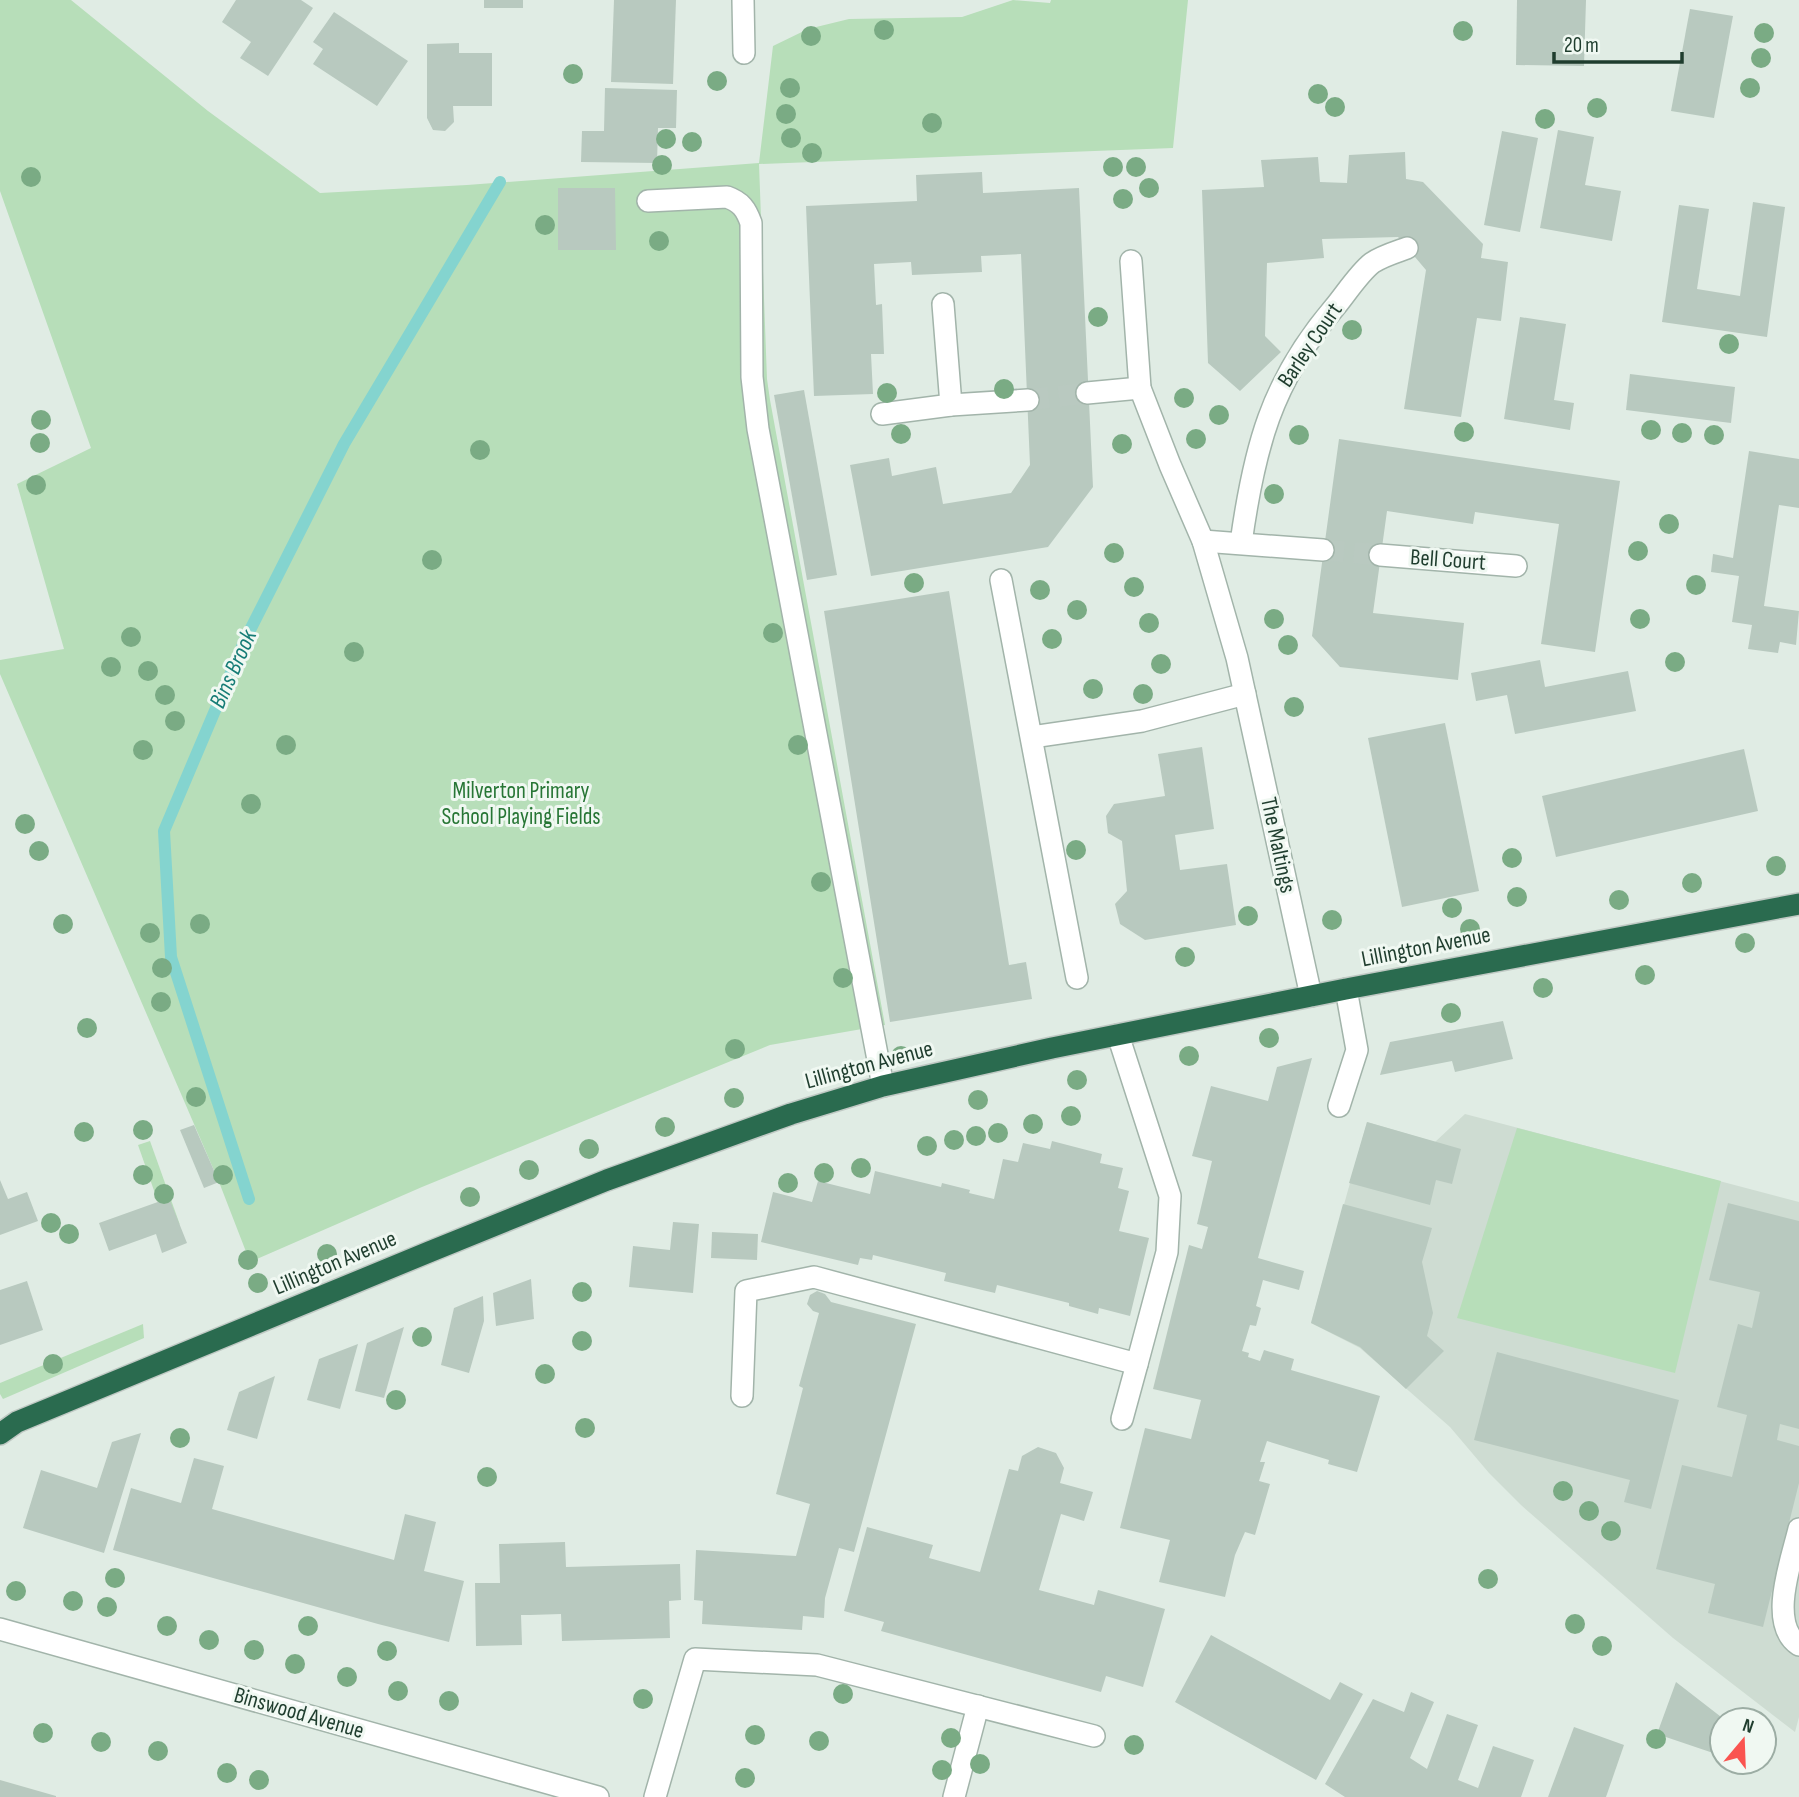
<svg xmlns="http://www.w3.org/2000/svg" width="1799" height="1797" viewBox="0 0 1799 1797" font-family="'Sofia Sans Condensed',sans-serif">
  <rect width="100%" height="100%" fill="#e0ece4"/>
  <!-- built -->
  <polygon fill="#cedcd2" points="1465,1114 1799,1202 1799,1717 1795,1732 1673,1638 1521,1505 1489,1473 1450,1427 1360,1348 1311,1323 1367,1122 1435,1142"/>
  <!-- green -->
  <g fill="#b7deb9">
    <polygon points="0,0 71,0 208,111 320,193 467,185 759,163 773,46 808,29 849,19 962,17 1013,0 1050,3 1051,0 1188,0 1173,148 759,164 767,379 770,400 885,1025 770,1045 422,1187 250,1262 219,1182 0,674 0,660 64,649 17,484 91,448 0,191"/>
    <polygon points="1517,1128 1721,1181 1675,1373 1457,1318"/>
    <polygon points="150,1141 180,1225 158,1202 138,1145"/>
    <polygon points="143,1324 144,1338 3,1399 0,1394 0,1383"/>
  </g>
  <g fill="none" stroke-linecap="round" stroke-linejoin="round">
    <!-- stream -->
    <polyline stroke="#84d4cf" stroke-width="12" points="249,1199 171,957 164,831 244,642 344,444 500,182"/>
  </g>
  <!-- building -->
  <g fill="#b8c9bf">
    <polygon points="236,0 301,0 313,8 268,76 240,58 251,42 222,22"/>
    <rect x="484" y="0" width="39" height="8"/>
    <polygon points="614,0 676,0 673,84 611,82"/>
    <polygon points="1517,0 1586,0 1584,66 1516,65"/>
    <polygon points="1690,9 1733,16 1714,118 1671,111"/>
    <polygon points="334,12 408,61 377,106 313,64 323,49 313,42"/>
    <polygon points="459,43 459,53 492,53 492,106 453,106 454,122 445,131 433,130 427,118 427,44"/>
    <polygon points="605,88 677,90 676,128 658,128 657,163 581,162 582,131 604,131"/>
    <polygon points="1558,130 1594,137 1585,185 1621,191 1612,241 1540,228"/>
    <polygon points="1502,131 1538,138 1520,232 1484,225"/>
    <polygon points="1405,152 1406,179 1423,182 1483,244 1481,258 1508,262 1501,321 1477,318 1461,417 1404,409 1426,270 1398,237 1322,239 1324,258 1267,263 1265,336 1281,352 1240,391 1208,363 1202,190 1264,187 1261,160 1318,157 1320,182 1347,183 1349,155"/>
    <polygon points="982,172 983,193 1079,188 1093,487 1048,547 871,576 850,465 889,458 892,476 936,467 943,504 1011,493 1030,465 1021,254 981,256 982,272 912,275 911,262 874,264 876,305 882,304 884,354 871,354 873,394 814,396 806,206 917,201 916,175"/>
    <polygon points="558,188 615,188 616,250 558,250"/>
    <polygon points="1753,202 1785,207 1767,337 1662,322 1679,205 1709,209 1697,289 1740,296"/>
    <polygon points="1520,317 1566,324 1554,400 1574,403 1570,430 1504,419"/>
    <polygon points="1630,374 1735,387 1731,423 1626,410"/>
    <polygon points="804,390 837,575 807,580 774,395"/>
    <polygon points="1339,439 1620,481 1595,652 1541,644 1559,524 1475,512 1473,524 1387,511 1373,613 1464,623 1458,680 1340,667 1312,636"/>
    <polygon points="1749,451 1799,459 1799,508 1779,505 1764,606 1799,611 1796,645 1780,642 1778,653 1748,649 1752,625 1732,622 1739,576 1711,572 1713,554 1733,558"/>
    <polygon points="949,591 1009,965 1026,962 1032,999 890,1022 824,611"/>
    <polygon points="1540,660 1545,687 1628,671 1636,711 1515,734 1507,695 1476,701 1471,673"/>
    <polygon points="1445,723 1479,891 1402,907 1368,738"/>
    <polygon points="1202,747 1214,829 1175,835 1180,870 1227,864 1236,925 1145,940 1120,924 1115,904 1127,891 1122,841 1108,833 1106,816 1114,804 1165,796 1158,754"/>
    <polygon points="1744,749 1758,811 1556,857 1542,796"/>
    <polygon points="1503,1021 1513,1059 1455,1072 1452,1061 1380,1075 1390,1042"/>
    <polygon points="1312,1058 1258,1258 1304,1271 1299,1290 1263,1280 1256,1306 1261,1308 1256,1326 1250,1325 1242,1351 1249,1353 1248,1357 1260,1361 1264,1350 1294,1359 1291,1370 1380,1396 1357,1472 1328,1464 1329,1460 1267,1441 1260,1462 1265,1462 1259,1481 1270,1484 1255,1535 1245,1532 1235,1555 1225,1597 1159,1582 1170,1540 1120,1528 1145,1428 1191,1439 1201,1400 1153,1389 1189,1245 1202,1249 1208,1227 1197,1224 1212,1161 1192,1156 1211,1086 1268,1101 1277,1067"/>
    <polygon points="1367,1122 1461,1149 1452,1184 1436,1180 1430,1205 1349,1183"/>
    <polygon points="194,1125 219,1182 204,1188 180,1130"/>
    <polygon points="1052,1141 1102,1154 1100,1163 1123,1168 1118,1188 1129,1191 1119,1231 1149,1238 1130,1316 1099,1308 1098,1314 1069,1306 1069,1303 997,1285 995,1293 944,1281 946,1273 873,1255 872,1260 860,1258 858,1265 761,1242 773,1192 812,1202 818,1181 870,1194 875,1171 941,1187 942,1183 970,1190 969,1193 994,1199 1003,1159 1018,1162 1023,1143 1050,1149"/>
    <polygon points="0,1180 8,1199 27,1192 38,1221 0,1235"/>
    <polygon points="169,1198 187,1243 162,1253 156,1234 109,1251 99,1223"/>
    <polygon points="1728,1203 1799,1221 1799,1429 1780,1424 1777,1440 1799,1446 1799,1483 1763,1627 1708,1613 1715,1584 1656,1569 1682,1465 1732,1477 1747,1415 1717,1407 1738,1324 1752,1328 1760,1292 1709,1280"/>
    <polygon points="1343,1204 1432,1228 1422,1262 1433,1313 1427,1336 1444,1351 1406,1389 1360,1347 1311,1323"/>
    <polygon points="673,1222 699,1224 693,1293 629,1287 633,1246 670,1250"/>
    <polygon points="712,1232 758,1234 757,1260 711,1258"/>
    <polygon points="531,1279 534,1319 496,1326 493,1293"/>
    <polygon points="27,1281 43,1330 0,1345 0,1290"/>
    <polygon points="817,1291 825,1294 831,1302 916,1324 854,1552 839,1548 825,1598 824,1618 803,1616 802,1630 702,1624 703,1601 694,1600 696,1550 796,1556 810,1504 776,1494 803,1388 799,1386 819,1313 813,1311 807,1304 810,1295"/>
    <polygon points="483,1296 484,1321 469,1373 441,1365 454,1308"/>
    <polygon points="404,1327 384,1398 355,1391 367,1343"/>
    <polygon points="358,1344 340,1409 307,1400 319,1359"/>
    <polygon points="1497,1352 1679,1400 1651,1509 1624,1502 1630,1480 1474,1440"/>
    <polygon points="275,1376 257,1439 227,1430 239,1392"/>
    <polygon points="141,1433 104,1553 23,1528 41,1470 97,1488 112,1442"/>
    <polygon points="1038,1447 1056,1453 1064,1468 1060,1483 1093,1492 1084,1521 1061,1514 1039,1590 1094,1605 1098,1590 1165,1609 1143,1687 1106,1676 1101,1692 881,1631 884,1622 844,1611 867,1527 933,1545 929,1558 980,1572 1009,1469 1018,1471 1022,1456"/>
    <polygon points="194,1458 224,1466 212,1509 394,1560 405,1514 436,1522 424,1571 464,1581 449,1642 378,1624 113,1550 131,1488 181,1503"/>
    <polygon points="565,1542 566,1567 680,1564 681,1600 669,1601 670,1638 562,1641 561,1614 530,1615 521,1615 522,1645 476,1646 475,1583 500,1583 499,1544"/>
    <polygon points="1211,1635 1330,1700 1340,1682 1363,1694 1316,1780 1175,1702"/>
    <polygon points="1676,1682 1725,1720 1722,1720 1722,1756 1657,1734"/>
    <polygon points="1411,1692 1434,1702 1410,1758 1427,1769 1447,1714 1478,1725 1458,1780 1478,1788 1493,1746 1534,1760 1521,1797 1345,1797 1325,1784 1373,1699 1404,1712"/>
    <polygon points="1574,1727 1624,1745 1606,1797 1548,1797"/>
    <polygon points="0,1780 56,1796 56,1797 0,1797"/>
  </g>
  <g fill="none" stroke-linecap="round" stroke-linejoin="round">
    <!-- street-tunnel -->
    <g stroke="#b9c9c0" stroke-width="21" stroke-dasharray="21 10" stroke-linecap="butt">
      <polyline points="1028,400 1087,393"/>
      <polyline points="1323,550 1380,555"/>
    </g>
    <defs>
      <g id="lane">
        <path d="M648,201L727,197C741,202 746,209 751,223L752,377L758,429L883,1086"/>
        <polyline points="1339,1106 1357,1050 1346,989"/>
        <polyline points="742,1396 746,1291 814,1277 1137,1364 1167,1252 1170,1196 1118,1035"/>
        <polyline points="1122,1419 1137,1364"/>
        <path d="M1799,1529C1792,1559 1767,1624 1799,1645"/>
        <polyline points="655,1797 695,1659 817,1665 1094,1736"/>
        <polyline points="954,1797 978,1706"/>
      </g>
      <g id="street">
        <polyline points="743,0 744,53"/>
        <polyline points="1131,261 1140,388 1170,465 1203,541 1237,658 1311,996"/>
        <polyline points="943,304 951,405"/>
        <polyline points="1087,393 1140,388"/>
        <polyline points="882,414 951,405 1028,400"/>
        <polyline points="1203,541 1323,550"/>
        <path d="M1241,543C1254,449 1271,382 1334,308C1345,295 1359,273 1372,263C1382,256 1396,252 1407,248"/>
        <polyline points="1380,555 1516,566"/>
        <polyline points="1001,580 1077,978"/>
        <polyline points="1032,737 1142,721 1245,694"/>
        <polyline points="0,1629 598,1797"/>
      </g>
      <polyline id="highway" points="0,1434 17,1422 429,1252 607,1180 791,1114 883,1086 1052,1048 1346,989 1799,904"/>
    </defs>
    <!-- lane casing -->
    <use href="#lane" stroke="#a2b4aa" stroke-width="24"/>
    <!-- street casing -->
    <use href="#street" stroke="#a2b4aa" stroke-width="24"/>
    <!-- highway casing -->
    <use href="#highway" stroke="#c0c9c4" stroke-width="24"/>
    <!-- lane -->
    <use href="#lane" stroke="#fff" stroke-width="21"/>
    <!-- street -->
    <use href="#street" stroke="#fff" stroke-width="21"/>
    <!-- highway -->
    <use href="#highway" stroke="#2a6b4f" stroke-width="21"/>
  </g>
  <!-- trees -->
  <g fill="#7aab84">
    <circle cx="884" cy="30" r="10"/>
    <circle cx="1463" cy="31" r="10"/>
    <circle cx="1764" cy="33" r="10"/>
    <circle cx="811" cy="36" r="10"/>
    <circle cx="1761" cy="58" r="10"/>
    <circle cx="573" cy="74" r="10"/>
    <circle cx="717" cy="81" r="10"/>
    <circle cx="790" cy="88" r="10"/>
    <circle cx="1750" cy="88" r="10"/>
    <circle cx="1318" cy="94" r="10"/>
    <circle cx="1335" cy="107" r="10"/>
    <circle cx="1597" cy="108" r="10"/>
    <circle cx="786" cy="114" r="10"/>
    <circle cx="1545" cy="119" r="10"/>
    <circle cx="932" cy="123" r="10"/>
    <circle cx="791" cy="138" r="10"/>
    <circle cx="666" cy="139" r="10"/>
    <circle cx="692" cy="142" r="10"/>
    <circle cx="812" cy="153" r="10"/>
    <circle cx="662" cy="165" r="10"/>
    <circle cx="1113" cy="167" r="10"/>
    <circle cx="1136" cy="167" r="10"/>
    <circle cx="31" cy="177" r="10"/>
    <circle cx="1149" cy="188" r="10"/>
    <circle cx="1123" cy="199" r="10"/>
    <circle cx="545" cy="225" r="10"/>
    <circle cx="659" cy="241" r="10"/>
    <circle cx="1098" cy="317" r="10"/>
    <circle cx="1352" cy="330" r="10"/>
    <circle cx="1729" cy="344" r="10"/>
    <circle cx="1004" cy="389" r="10"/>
    <circle cx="887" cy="393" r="10"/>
    <circle cx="1184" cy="398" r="10"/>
    <circle cx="1219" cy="415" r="10"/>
    <circle cx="41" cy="420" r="10"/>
    <circle cx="1651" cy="430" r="10"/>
    <circle cx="1464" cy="432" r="10"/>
    <circle cx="1682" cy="433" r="10"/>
    <circle cx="901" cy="434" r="10"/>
    <circle cx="1299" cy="435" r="10"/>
    <circle cx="1714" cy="435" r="10"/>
    <circle cx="1196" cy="439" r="10"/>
    <circle cx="40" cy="443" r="10"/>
    <circle cx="1122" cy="444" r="10"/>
    <circle cx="480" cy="450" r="10"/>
    <circle cx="36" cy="485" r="10"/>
    <circle cx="1274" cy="494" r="10"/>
    <circle cx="1669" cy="524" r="10"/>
    <circle cx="1638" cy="551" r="10"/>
    <circle cx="1114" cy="553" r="10"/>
    <circle cx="432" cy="560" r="10"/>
    <circle cx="914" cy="583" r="10"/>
    <circle cx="1696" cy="585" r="10"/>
    <circle cx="1134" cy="587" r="10"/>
    <circle cx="1040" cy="590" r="10"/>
    <circle cx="1077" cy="610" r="10"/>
    <circle cx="1274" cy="619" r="10"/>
    <circle cx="1640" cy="619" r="10"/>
    <circle cx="1149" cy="623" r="10"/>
    <circle cx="773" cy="633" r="10"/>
    <circle cx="131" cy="637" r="10"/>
    <circle cx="1052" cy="639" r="10"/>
    <circle cx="1288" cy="645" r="10"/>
    <circle cx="354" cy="652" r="10"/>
    <circle cx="1675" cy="662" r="10"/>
    <circle cx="1161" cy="664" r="10"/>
    <circle cx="111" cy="667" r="10"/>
    <circle cx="148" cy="671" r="10"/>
    <circle cx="1093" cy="689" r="10"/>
    <circle cx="1143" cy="694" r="10"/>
    <circle cx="165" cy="695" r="10"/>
    <circle cx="1294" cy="707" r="10"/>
    <circle cx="175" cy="721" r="10"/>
    <circle cx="286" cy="745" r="10"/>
    <circle cx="798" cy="745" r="10"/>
    <circle cx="143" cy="750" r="10"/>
    <circle cx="251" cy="804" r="10"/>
    <circle cx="25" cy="824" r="10"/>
    <circle cx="1076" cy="850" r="10"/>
    <circle cx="39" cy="851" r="10"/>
    <circle cx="1512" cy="858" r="10"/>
    <circle cx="1776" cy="866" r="10"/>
    <circle cx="821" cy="882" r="10"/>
    <circle cx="1692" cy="883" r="10"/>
    <circle cx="1517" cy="897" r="10"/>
    <circle cx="1619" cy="900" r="10"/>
    <circle cx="1452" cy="908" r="10"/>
    <circle cx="1248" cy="916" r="10"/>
    <circle cx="1332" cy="920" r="10"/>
    <circle cx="63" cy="924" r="10"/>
    <circle cx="200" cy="924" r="10"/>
    <circle cx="1470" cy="929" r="10"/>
    <circle cx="150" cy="933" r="10"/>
    <circle cx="1745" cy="943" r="10"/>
    <circle cx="1185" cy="957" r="10"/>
    <circle cx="162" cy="968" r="10"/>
    <circle cx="1645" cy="975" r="10"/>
    <circle cx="843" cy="978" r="10"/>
    <circle cx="1543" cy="988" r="10"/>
    <circle cx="161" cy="1002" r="10"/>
    <circle cx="1451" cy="1013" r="10"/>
    <circle cx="87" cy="1028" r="10"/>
    <circle cx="1269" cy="1038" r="10"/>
    <circle cx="735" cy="1049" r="10"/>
    <circle cx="901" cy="1056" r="10"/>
    <circle cx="1189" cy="1056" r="10"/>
    <circle cx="1077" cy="1080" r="10"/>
    <circle cx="196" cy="1097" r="10"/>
    <circle cx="734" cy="1098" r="10"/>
    <circle cx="978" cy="1100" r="10"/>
    <circle cx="1071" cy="1116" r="10"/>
    <circle cx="1033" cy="1124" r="10"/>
    <circle cx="665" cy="1127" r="10"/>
    <circle cx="143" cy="1130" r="10"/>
    <circle cx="84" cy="1132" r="10"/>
    <circle cx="998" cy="1133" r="10"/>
    <circle cx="976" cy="1136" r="10"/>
    <circle cx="954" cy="1140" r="10"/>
    <circle cx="927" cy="1146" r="10"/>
    <circle cx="589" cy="1149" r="10"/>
    <circle cx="861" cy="1168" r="10"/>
    <circle cx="529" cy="1170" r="10"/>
    <circle cx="824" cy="1173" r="10"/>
    <circle cx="143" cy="1175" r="10"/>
    <circle cx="223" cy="1175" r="10"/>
    <circle cx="788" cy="1183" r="10"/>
    <circle cx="164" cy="1194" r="10"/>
    <circle cx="470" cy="1197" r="10"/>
    <circle cx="51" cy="1223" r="10"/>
    <circle cx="69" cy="1234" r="10"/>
    <circle cx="327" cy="1254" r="10"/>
    <circle cx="248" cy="1260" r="10"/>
    <circle cx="258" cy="1283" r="10"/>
    <circle cx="582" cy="1292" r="10"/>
    <circle cx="422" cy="1337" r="10"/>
    <circle cx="582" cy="1341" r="10"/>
    <circle cx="53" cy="1364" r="10"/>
    <circle cx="545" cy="1374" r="10"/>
    <circle cx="396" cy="1400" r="10"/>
    <circle cx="585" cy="1428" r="10"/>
    <circle cx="180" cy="1438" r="10"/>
    <circle cx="487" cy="1477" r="10"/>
    <circle cx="1563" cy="1491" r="10"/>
    <circle cx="1589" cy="1511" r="10"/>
    <circle cx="1611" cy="1531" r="10"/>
    <circle cx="115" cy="1578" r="10"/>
    <circle cx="1488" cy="1579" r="10"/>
    <circle cx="16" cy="1591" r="10"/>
    <circle cx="73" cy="1601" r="10"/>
    <circle cx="107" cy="1607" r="10"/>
    <circle cx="1575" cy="1624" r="10"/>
    <circle cx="167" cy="1626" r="10"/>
    <circle cx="308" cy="1626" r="10"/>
    <circle cx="209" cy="1640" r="10"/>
    <circle cx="1602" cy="1646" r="10"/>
    <circle cx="254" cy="1650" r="10"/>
    <circle cx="387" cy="1651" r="10"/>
    <circle cx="295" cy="1664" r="10"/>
    <circle cx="347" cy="1677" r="10"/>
    <circle cx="398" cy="1691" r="10"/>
    <circle cx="843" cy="1694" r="10"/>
    <circle cx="643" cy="1699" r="10"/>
    <circle cx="449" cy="1701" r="10"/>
    <circle cx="43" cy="1733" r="10"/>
    <circle cx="755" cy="1735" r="10"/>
    <circle cx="951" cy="1738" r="10"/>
    <circle cx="1656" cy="1739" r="10"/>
    <circle cx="819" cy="1741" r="10"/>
    <circle cx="101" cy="1742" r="10"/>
    <circle cx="1134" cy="1745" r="10"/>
    <circle cx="158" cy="1751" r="10"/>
    <circle cx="980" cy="1764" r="10"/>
    <circle cx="942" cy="1770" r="10"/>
    <circle cx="227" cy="1773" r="10"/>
    <circle cx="745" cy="1778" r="10"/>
    <circle cx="259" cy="1780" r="10"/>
  </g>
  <g text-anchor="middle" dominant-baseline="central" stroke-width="6" stroke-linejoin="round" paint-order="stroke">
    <!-- street labels -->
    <g font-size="23" fill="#1f3d2e" stroke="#f0f8f2">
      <text transform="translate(1310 345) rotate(-56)">Barley Court</text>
      <text transform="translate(1448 560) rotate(4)">Bell Court</text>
      <text transform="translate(1278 845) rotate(78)">The Maltings</text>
      <text transform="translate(1426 947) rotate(-11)">Lillington Avenue</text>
      <text transform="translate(869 1065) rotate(-15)">Lillington Avenue</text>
      <text transform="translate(335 1263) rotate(-23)">Lillington Avenue</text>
      <text transform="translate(299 1713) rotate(16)">Binswood Avenue</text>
    </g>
    <!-- park labels -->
    <g font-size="23" fill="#277635" stroke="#f0f8f2">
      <text x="521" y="791">Milverton Primary<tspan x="521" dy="26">School Playing Fields</tspan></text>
    </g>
    <!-- water labels -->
    <g font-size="24" font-style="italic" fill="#167c76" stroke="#f0f8f2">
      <text transform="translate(233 669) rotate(-66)">Bins Brook</text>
    </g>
  </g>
  <!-- north arrow -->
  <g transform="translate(1743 1741) rotate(19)"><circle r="33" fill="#f0f8f2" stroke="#9cada4" stroke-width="2"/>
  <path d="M0-5L12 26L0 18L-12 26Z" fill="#fa5450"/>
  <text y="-10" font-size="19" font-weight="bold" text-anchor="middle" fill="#1f3d2e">N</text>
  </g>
  <!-- scale -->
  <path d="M1554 52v10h128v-10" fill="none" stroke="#1f3d2e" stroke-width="3.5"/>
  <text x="1564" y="52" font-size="21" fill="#1f3d2e" stroke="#f0f8f2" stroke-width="5" paint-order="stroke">20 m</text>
</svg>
